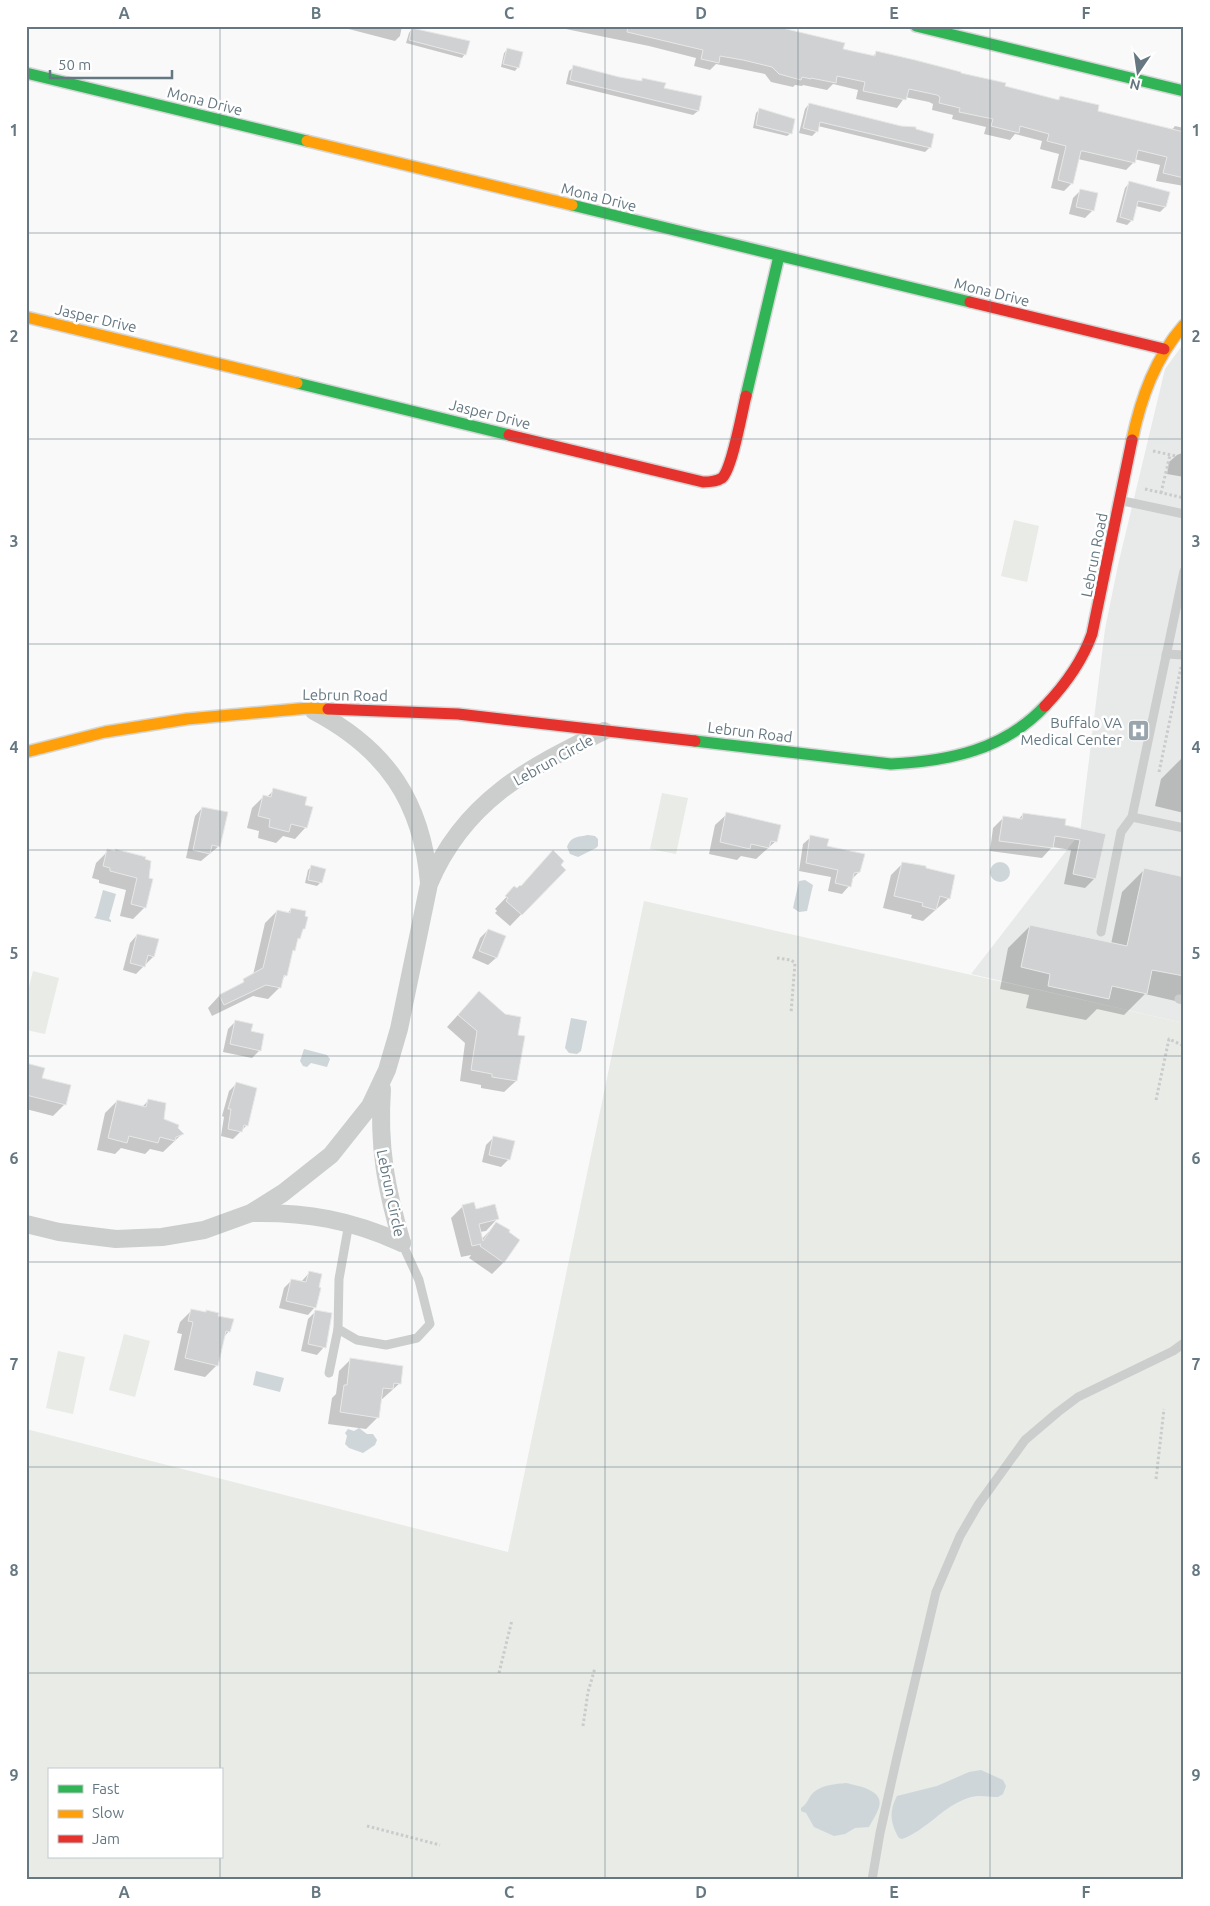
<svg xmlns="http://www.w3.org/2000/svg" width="1210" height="1906" viewBox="0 0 1210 1906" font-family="Ubuntu,sans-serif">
  <rect width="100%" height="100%" fill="#f9f9f9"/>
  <!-- built -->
  <polygon fill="#e8eae9" points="1184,343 1184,1023 971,974 1080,833 1105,629 1118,565 1165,369"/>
  <!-- green -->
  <g fill="#e8ebe6" fill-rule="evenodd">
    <polygon points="1014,520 1039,526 1027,582 1001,576"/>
    <polygon points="662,793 688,798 676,854 650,849"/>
    <path d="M644,901L1184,1023V1880H26V1429L508,1552ZM49,1770H221V1857H49Z"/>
    <polygon points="33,971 59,978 45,1034 26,1030 26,999"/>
    <polygon points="124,1334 150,1341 135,1397 109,1390"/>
    <polygon points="58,1351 85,1357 73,1414 46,1408"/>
  </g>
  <!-- water -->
  <g fill="#ced6d9">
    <path d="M588,835L595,836L598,839V846L596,848L578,857L570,854L567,847C571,836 578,837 588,835Z"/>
    <circle cx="1000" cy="872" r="10"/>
    <polygon points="805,880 813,885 807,911 799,912 793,908 799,881"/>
    <polygon points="103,890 116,894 109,919 111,920 111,922 94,918 96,916"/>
    <polygon points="571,1018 587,1021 581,1051 577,1054 569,1053 565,1048"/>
    <polygon points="304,1049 327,1055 330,1059 327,1067 311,1063 307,1067 303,1066 300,1061"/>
    <polygon points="256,1371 284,1378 280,1392 253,1385"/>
    <polygon points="348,1429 354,1431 359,1428 367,1434 373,1434 377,1440 375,1445 363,1453 349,1448 345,1444 347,1436 345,1433"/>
    <path d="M981,1770L1003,1780L1006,1786L1003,1794L998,1797C988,1797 978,1794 968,1798C943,1806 927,1830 902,1839L899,1838C890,1823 889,1811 897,1796L937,1786L969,1772Z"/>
    <path d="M846,1783C858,1786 887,1790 878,1810C876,1815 872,1821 869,1827L855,1828L845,1834L834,1836L814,1827L806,1813L801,1811V1808C808,1804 808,1797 814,1792C822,1785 836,1784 846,1783Z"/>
  </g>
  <!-- shadow -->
  <g fill="#0003">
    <polygon points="337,26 402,26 400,36 395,41"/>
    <polygon points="551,26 766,26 872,57 876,53 1057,101 1060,97 1096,112 1171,131 1175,126 1184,128 1184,186 1156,181 1160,165 1134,159 1134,162 1126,170 1078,159 1072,183 1064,191 1051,188 1059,154 1040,149 1042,141 1015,134 1010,140 984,134 986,127 952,119 953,115 932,110 933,104 929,102 905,97 897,108 856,99 858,90 833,84 827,90 803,85 802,86 795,85 793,87 771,82 765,74 716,64 710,70 694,66 696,58 649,46"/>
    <polygon points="412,29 465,54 462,58 406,43 409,33"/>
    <polygon points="507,50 518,67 515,71 501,67 504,53"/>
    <polygon points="574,67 640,82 643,79 663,89 698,111 693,115 566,84 569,71"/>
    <polygon points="809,104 930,147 925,152 818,126 817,131 812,136 799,133 805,109"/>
    <polygon points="759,110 791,133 787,136 753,128 756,113"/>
    <polygon points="1130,182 1165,207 1160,212 1136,206 1132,220 1127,225 1116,222 1125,188"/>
    <polygon points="1081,190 1093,210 1085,218 1069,214 1073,198"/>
    <polygon points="1184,444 1184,477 1167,474 1169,462 1177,455 1182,453"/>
    <polygon points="1183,757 1184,813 1155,806 1161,779"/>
    <polygon points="274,790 303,806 306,827 295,839 283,836 276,843 258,838 259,831 247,828 252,808 264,796 267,797"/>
    <polygon points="202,808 219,846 201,861 186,858 195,816"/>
    <polygon points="727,814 776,841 756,859 741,856 737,860 709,854 715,825"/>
    <polygon points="1023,814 1064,826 1104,835 1095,878 1085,888 1064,884 1071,850 1052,847 1042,858 990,851 993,828 1003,818 1018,820"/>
    <polygon points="811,837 859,872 851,880 849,886 842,894 828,891 831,877 799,871 803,844"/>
    <polygon points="116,850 144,858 145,907 133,919 120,916 126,890 99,883 99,880 92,878 96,863 108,851 114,852"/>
    <polygon points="903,863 949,898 923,921 911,918 912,915 883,908 891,875"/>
    <polygon points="559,865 564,870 510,926 495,913 497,911 495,909 515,888 517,890"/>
    <polygon points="312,866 321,882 317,886 305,883 308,870"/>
    <polygon points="1144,870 1184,878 1184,1003 1145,994 1124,1015 1097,1009 1086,1020 1026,1008 1029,995 1000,989 1008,948 1030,926 1111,944 1122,892"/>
    <polygon points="291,909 304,928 291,953 286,975 281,980 279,988 268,999 253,996 212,1016 208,1008 219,996 238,987 253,975 265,923 277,911 287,914"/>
    <polygon points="488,930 496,958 488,965 472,958 480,938"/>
    <polygon points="137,935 153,957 136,974 123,970 130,943"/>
    <polygon points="467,1005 516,1036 516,1081 504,1092 481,1088 481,1085 460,1081 465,1043 447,1027"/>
    <polygon points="236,1021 250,1032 260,1050 252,1058 223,1052 228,1029"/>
    <polygon points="26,1064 65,1104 53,1116 26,1109"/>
    <polygon points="236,1084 247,1125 233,1139 221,1136 224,1117 222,1116 229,1091"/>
    <polygon points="117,1101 142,1107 148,1101 162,1120 177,1129 182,1134 163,1152 150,1149 145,1154 121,1148 115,1154 97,1150 105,1113"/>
    <polygon points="494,1137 509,1159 501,1167 482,1162 486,1145"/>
    <polygon points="463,1206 497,1219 486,1231 480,1232 481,1240 496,1224 504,1262 492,1274 469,1258 471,1255 461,1257 451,1218"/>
    <polygon points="309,1273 315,1307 308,1315 279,1308 284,1288 292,1280 301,1282"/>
    <polygon points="192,1310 217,1316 229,1331 224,1337 217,1365 205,1377 174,1370 182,1334 177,1333 180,1322"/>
    <polygon points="316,1311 324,1347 317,1355 301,1351 308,1319"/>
    <polygon points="351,1359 400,1383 380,1401 378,1417 366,1429 328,1424 332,1398 336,1394 339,1371"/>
  </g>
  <!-- building -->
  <g fill="#cfd1d2" stroke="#e8e8e8">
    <polygon points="628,26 774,26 845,43 843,49 875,56 876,51 915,60 961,72 961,73 1006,83 1005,86 1059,100 1060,96 1099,105 1098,111 1184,132 1184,178 1163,173 1167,157 1138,150 1135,163 1083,151 1081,151 1073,184 1058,180 1066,146 1047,141 1049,134 1020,126 1019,133 991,126 993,119 959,112 960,108 939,103 940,97 937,95 909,89 906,100 863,91 865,82 837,76 836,83 811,78 811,79 802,77 801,80 779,74 772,67 743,60 720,56 719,63 701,59 703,50 627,32"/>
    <polygon points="412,28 470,41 466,55 409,40"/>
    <polygon points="507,48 523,52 519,68 503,64"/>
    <polygon points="573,65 619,77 642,81 642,78 666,83 664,88 702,96 699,111 570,80"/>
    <polygon points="809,103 901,126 916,127 916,129 934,134 931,148 820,122 818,132 803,128"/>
    <polygon points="759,108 795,119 792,134 756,125"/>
    <polygon points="1129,181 1170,192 1166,207 1138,201 1133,221 1120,217"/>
    <polygon points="1080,189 1098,193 1094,211 1076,207"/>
    <polygon points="273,788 307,797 305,805 313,807 307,828 291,824 289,832 269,827 270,819 258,816 263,795 271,797"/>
    <polygon points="202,807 228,812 220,847 212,845 210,854 193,850"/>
    <polygon points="726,812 781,825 777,842 771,841 769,848 751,844 750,849 720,842"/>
    <polygon points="1023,813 1066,819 1065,825 1106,834 1096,879 1073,874 1080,840 1055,836 1053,848 999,841 1003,816 1022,819"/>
    <polygon points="810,835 829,839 827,846 865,854 860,872 854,873 851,887 835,883 838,870 806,863"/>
    <polygon points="107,849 115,851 115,849 146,857 145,859 151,861 149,878 153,879 146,908 131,904 137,878 110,871 110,868 103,866"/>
    <polygon points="553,850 564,861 561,865 566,870 522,915 506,901 508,898 505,896 514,886 517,888 520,885 521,886"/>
    <polygon points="902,862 926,866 926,868 955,875 950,899 940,896 936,910 922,906 923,903 894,896"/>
    <polygon points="311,865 326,869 322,883 308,880"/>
    <polygon points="1144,868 1184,877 1184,976 1152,970 1147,994 1112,986 1109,999 1048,986 1050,974 1021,967 1030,925 1127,946"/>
    <polygon points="291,908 306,911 305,916 308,917 305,929 303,929 300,939 298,938 295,951 293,950 287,976 284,975 281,988 266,985 224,1005 219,995 244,982 243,979 263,968 277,910 290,913"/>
    <polygon points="488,929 506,936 497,958 479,951"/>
    <polygon points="137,934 159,939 154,957 148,955 145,967 130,963"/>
    <polygon points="479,991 505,1014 521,1017 518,1035 525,1036 517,1081 492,1077 492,1074 471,1070 477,1031 458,1015"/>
    <polygon points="235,1020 253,1024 251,1031 264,1034 261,1051 230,1044"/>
    <polygon points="26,1063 45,1068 42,1078 71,1085 66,1105 26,1095"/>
    <polygon points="236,1082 257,1088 248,1126 244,1125 242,1132 228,1129 231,1109 228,1109"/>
    <polygon points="148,1099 166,1103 164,1119 179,1125 178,1128 184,1134 176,1137 175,1141 160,1137 158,1143 129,1136 127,1143 108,1138 117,1100 146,1107"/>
    <polygon points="493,1136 515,1141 510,1160 489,1155"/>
    <polygon points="474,1202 476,1209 495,1204 499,1219 479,1224 483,1241 496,1222 510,1230 509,1232 520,1240 504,1263 480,1246 481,1244 472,1246 462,1205"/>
    <polygon points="309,1271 322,1274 319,1287 321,1288 316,1308 286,1301 291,1279 306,1282"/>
    <polygon points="191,1309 206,1312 206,1310 219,1313 218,1316 234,1319 230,1332 226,1331 218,1366 185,1358 193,1322 188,1321"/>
    <polygon points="315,1310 332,1313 326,1348 308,1344"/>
    <polygon points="350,1358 403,1366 401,1384 394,1383 393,1389 383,1388 379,1418 340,1412 344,1385 347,1385"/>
  </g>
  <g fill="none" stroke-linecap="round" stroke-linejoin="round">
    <defs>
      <g id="fast">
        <polyline points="916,26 1184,91"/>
        <polyline points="26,73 307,141"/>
        <polyline points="572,205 970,302"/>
        <polyline points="297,383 509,435"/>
        <polyline points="746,396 779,256"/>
        <path d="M695,741L891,764C949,761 1004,750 1045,706"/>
      </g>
      <g id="slow">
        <polyline points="307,141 572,205"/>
        <polyline points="26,317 297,383"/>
        <path d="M1132,440C1141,398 1155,358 1184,325"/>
        <polyline points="26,752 105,732 187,719 309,708 328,709"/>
      </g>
      <g id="jam">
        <polyline points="970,302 1164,349"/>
        <path d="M509,435L703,482C709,482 716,482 722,478C732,469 742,412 746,396"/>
        <path d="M1045,706C1066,684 1082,662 1092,634L1132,440"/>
        <polyline points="328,709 458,714 695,741"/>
      </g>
    </defs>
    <!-- fast casing -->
    <use href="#fast" stroke="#d5d6d6" stroke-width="14"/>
    <!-- slow casing -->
    <use href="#slow" stroke="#d5d6d6" stroke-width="14"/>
    <!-- jam casing -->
    <use href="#jam" stroke="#d5d6d6" stroke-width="14"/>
    <!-- path -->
    <g stroke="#cacbcc" stroke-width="3" stroke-dasharray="2.5 2.5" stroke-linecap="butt">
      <polyline points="1153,451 1176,456"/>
      <polyline points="1145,489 1184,498"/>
      <polyline points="1161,493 1170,455"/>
      <polyline points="1159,772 1181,667"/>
      <polyline points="777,958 791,960 795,963 791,1013"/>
      <polyline points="1156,1100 1169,1039 1184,1046"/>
      <polyline points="1156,1479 1164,1409"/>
      <polyline points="499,1673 512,1620"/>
      <polyline points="583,1726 588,1692 595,1668"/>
      <polyline points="367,1826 440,1845"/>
    </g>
    <!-- lane -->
    <g stroke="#cccece" stroke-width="9">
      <polyline points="1123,501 1184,514"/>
      <polyline points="1166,654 1184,655"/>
      <polyline points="1132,817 1184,828"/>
      <polyline points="1101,932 1121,832 1132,817 1184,571"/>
      <polyline points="1179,999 1184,1000"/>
      <polyline points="349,1223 339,1279 338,1329 357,1340 386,1345 417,1338 430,1324 419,1280 402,1243"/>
      <polyline points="329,1373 338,1329"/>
      <polyline points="872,1880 880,1833 897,1757 936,1592 960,1536 978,1505 1025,1440 1058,1412 1078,1397 1173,1351 1184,1343"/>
    </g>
    <!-- street -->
    <g stroke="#cccece" stroke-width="18">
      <path d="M314,711C386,749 422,801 429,883"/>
      <path d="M382,1089C378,1146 386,1188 402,1243"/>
      <path d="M252,1213C307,1212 351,1220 402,1243"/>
      <path d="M26,1224L59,1232L116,1239L162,1237L204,1230L251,1213L283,1193L331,1155L370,1106L387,1070L399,1029L429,884C464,801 528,768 604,731"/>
    </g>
    <!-- fast -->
    <use href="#fast" stroke="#30b455" stroke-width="11"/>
    <!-- slow -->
    <use href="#slow" stroke="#ff9f0a" stroke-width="11"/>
    <!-- jam -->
    <use href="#jam" stroke="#e5322d" stroke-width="11"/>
  </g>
  <!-- grid -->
  <path fill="none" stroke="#657882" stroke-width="1" stroke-opacity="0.55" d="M220,26V1770M412,26V1880M605,26V1880M798,26V1880M990,26V1880M26,233H1184M26,439H1184M26,644H1184M26,850H1184M26,1056H1184M26,1262H1184M26,1467H1184M26,1673H1184M220,1857V1880"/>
  <!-- icons -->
  <defs>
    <symbol id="hospital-square" viewBox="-11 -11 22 22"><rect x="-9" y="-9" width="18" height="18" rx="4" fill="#99a5ac" stroke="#fff"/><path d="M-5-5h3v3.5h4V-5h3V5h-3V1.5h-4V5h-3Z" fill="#fff"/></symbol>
  </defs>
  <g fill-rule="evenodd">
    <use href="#hospital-square" x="1126" y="718" width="25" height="25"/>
  </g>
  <g text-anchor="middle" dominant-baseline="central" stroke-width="5" stroke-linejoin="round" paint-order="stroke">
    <!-- street labels -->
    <g font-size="15" fill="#657882" stroke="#fff">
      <text transform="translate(205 101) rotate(14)">Mona Drive</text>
      <text transform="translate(599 197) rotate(14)">Mona Drive</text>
      <text transform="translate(992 292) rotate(14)">Mona Drive</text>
      <text transform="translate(96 318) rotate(13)">Jasper Drive</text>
      <text transform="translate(490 414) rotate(14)">Jasper Drive</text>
      <text transform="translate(1094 555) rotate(-79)">Lebrun Road</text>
      <text transform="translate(345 695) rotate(1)">Lebrun Road</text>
      <text transform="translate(750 732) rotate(7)">Lebrun Road</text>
      <text transform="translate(553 760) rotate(-29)">Lebrun Circle</text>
      <text transform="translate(391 1193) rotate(78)">Lebrun Circle</text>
    </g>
    <!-- poi labels -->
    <g font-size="15" fill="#657882" stroke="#fff" text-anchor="end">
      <text x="1122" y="722">Buffalo VA<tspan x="1122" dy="17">Medical Center</tspan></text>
    </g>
  </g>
  <!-- border -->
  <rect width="1210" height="1906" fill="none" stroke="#ffffff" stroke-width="55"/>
  <!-- legend -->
  <rect x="48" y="1768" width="175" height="90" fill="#ffffff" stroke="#c1c9cd"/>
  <rect x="58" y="1785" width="25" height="8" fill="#30b455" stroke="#c1c9cd"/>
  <text x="92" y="1794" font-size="15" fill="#657882">Fast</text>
  <rect x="58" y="1810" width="25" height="8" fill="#ff9f0a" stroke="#c1c9cd"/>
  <text x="92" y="1818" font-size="15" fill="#657882">Slow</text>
  <rect x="58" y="1835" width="25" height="8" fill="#e5322d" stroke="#c1c9cd"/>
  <text x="92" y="1844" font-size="15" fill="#657882">Jam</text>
  <!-- north arrow -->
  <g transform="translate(1138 72) rotate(193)" stroke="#ffffff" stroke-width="4" paint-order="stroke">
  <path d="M0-4L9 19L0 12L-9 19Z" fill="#657882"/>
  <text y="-8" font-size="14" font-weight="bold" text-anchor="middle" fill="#657882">N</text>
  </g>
  <!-- scale -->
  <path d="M50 70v8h122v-8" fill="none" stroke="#657882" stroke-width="2.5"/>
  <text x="58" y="70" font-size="15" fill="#657882" stroke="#ffffff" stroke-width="4" paint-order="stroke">50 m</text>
  <rect x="28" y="28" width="1154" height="1850" fill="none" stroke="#657882" stroke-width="2"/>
  <g font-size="16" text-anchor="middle" font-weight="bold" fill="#657882">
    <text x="124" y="19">A</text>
    <text x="316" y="19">B</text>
    <text x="509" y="19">C</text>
    <text x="701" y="19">D</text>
    <text x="894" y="19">E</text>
    <text x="1086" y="19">F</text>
    <text x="14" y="136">1</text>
    <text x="1196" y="136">1</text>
    <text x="14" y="342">2</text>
    <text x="1196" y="342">2</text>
    <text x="14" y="547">3</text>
    <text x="1196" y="547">3</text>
    <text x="14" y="753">4</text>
    <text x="1196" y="753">4</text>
    <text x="14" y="959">5</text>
    <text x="1196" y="959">5</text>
    <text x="14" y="1164">6</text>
    <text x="1196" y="1164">6</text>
    <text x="14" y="1370">7</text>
    <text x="1196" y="1370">7</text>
    <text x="14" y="1576">8</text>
    <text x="1196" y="1576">8</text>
    <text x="14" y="1781">9</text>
    <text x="1196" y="1781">9</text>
    <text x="124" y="1898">A</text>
    <text x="316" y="1898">B</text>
    <text x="509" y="1898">C</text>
    <text x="701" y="1898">D</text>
    <text x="894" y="1898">E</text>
    <text x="1086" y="1898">F</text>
  </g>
</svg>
